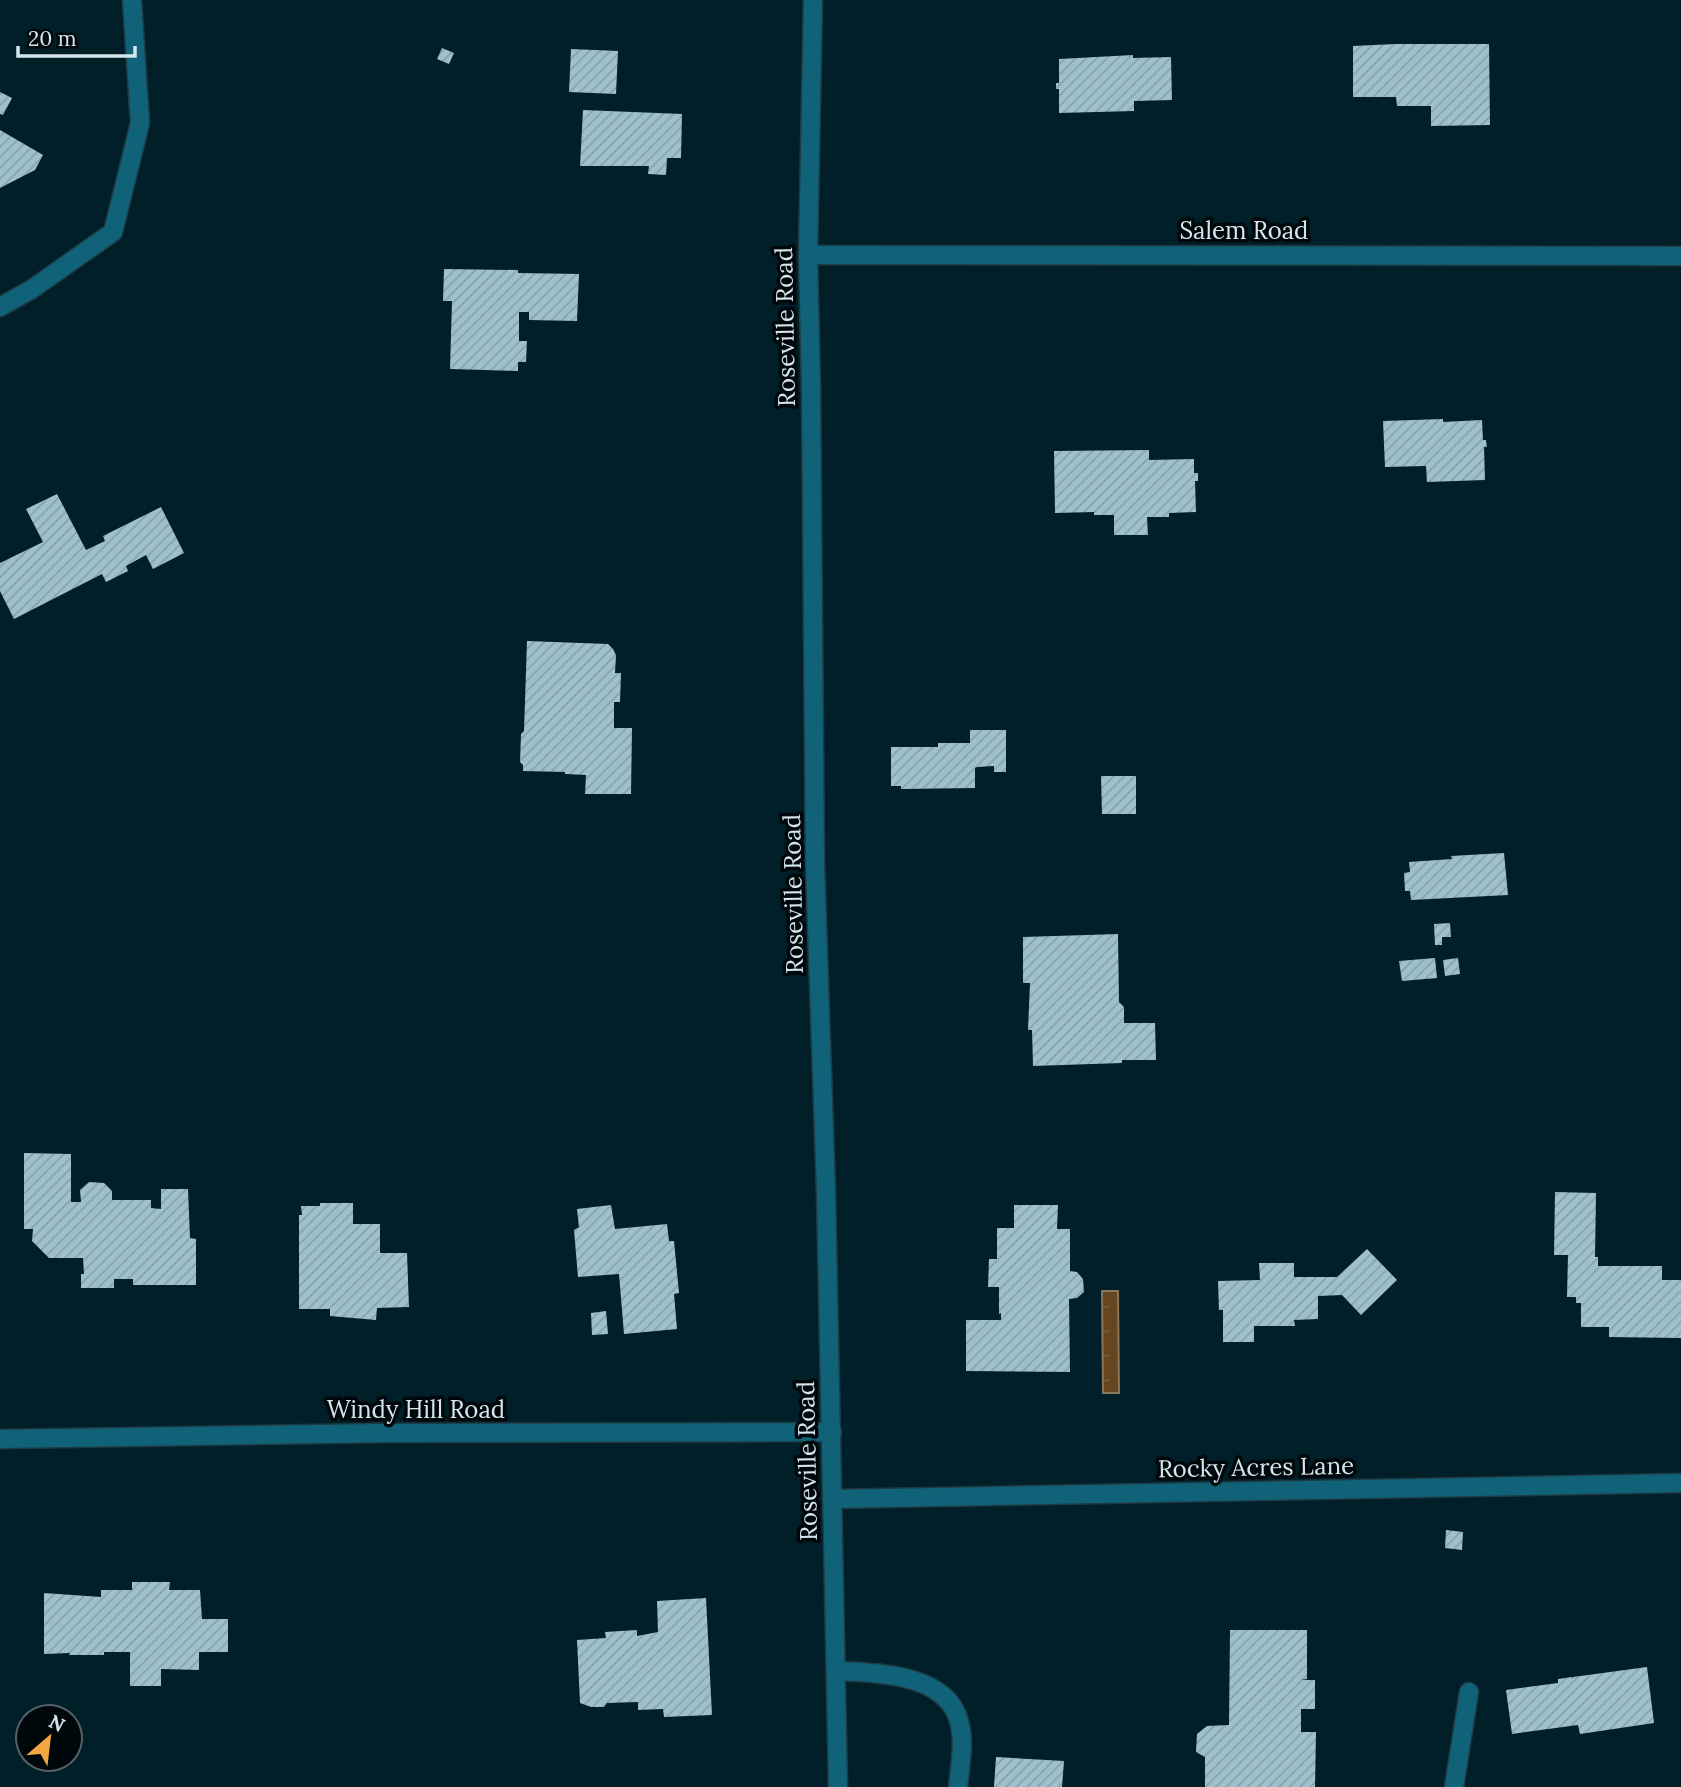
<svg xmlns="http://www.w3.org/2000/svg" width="1681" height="1787" viewBox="0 0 1681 1787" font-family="Lora,serif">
  <defs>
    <pattern id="water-ripples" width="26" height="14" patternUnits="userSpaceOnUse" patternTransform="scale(1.75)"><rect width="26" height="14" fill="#65461d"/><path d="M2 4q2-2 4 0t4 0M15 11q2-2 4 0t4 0" fill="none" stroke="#7a613e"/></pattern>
    <pattern id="building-hatch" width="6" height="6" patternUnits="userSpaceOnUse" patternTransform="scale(1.75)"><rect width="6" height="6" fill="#9ec0cd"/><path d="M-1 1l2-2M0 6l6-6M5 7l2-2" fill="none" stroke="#86a1ac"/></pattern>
  </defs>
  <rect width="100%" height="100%" fill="#001f29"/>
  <!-- water -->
  <polygon fill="url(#water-ripples)" stroke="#86765b" stroke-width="2" points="1102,1291 1118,1291 1119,1393 1103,1393"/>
  <!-- building -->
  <g fill="url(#building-hatch)">
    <polygon points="1395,44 1489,44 1490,125 1431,126 1431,106 1397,106 1396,97 1353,97 1353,46"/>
    <polygon points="442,48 454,53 449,64 437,59"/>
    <polygon points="571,49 618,51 616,94 569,92"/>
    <polygon points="1133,55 1133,58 1171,57 1172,100 1134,101 1134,111 1059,113 1059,89 1056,89 1056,83 1059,83 1059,59"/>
    <polygon points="0,92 12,98 3,115 0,114"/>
    <polygon points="583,110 682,114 681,158 667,158 666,175 648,174 649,166 580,166"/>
    <polygon points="0,130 43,155 35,170 0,188"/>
    <polygon points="444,269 518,270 518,273 579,274 577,321 529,320 529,312 519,312 519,341 527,341 526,362 518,362 518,371 450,369 452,301 443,301"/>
    <polygon points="1443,419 1443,422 1482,420 1483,440 1486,440 1487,447 1484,447 1485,480 1427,482 1426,466 1385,467 1383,421"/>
    <polygon points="1149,450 1149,460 1194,459 1194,473 1198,473 1198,481 1195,481 1196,512 1169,513 1169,517 1147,517 1148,535 1114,535 1114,515 1094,515 1094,512 1055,513 1054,451"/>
    <polygon points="57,494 86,550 105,541 103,536 161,507 184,553 153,569 146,555 126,566 128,571 106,582 102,574 14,619 0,591 0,563 43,542 26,509"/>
    <polygon points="527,641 608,644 613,649 616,655 615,673 621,673 620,702 614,702 614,728 632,728 631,794 585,794 586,775 565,774 565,772 523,771 523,765 520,762 521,734 524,731"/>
    <polygon points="970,730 1006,730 1006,772 994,772 994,766 977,767 975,768 975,788 901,789 901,786 891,786 891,747 938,747 938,743 970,743"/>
    <polygon points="1101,776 1136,776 1136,814 1102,814"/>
    <polygon points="1504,853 1508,895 1411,900 1410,891 1405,891 1404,873 1410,872 1409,862 1452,859 1451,856"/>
    <polygon points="1450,923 1451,937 1442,937 1442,945 1435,945 1434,924"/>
    <polygon points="1118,934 1119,1002 1124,1007 1124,1023 1155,1023 1156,1060 1122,1060 1122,1063 1033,1066 1032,1030 1028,1030 1030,983 1023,983 1023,937"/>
    <polygon points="1435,958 1437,978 1402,981 1399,961"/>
    <polygon points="1458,958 1460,974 1445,976 1443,960"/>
    <polygon points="24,1153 71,1154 71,1202 81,1202 80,1190 89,1182 104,1183 112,1191 112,1200 151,1200 151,1208 161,1209 161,1189 188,1189 190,1238 196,1239 196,1285 133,1285 133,1279 114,1279 114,1288 81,1288 81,1274 84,1274 83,1258 49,1258 32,1241 33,1229 24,1229"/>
    <polygon points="1555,1192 1596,1193 1595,1257 1598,1257 1598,1266 1662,1266 1662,1280 1681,1280 1681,1338 1609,1337 1609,1327 1581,1327 1581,1303 1576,1303 1576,1297 1567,1297 1568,1255 1554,1255"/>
    <polygon points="320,1203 353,1203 353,1224 380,1224 380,1253 407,1253 409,1307 377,1308 376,1320 330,1316 330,1309 299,1309 299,1215 302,1215 301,1206 320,1206"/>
    <polygon points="611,1205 615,1229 667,1224 669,1241 674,1241 679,1293 674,1294 677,1329 624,1334 619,1274 578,1277 574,1230 579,1227 577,1209"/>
    <polygon points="1014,1205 1058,1205 1057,1229 1070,1229 1070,1271 1077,1272 1083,1279 1084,1292 1077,1298 1069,1299 1070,1372 966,1371 966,1320 1001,1320 1001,1313 999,1314 999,1287 988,1287 989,1259 997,1259 997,1228 1014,1228"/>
    <polygon points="1367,1249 1397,1280 1361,1315 1342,1295 1318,1296 1318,1319 1294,1320 1295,1326 1254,1326 1254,1342 1223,1342 1223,1310 1219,1310 1218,1281 1260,1280 1259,1263 1294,1263 1294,1277 1337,1277"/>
    <polygon points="606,1311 608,1334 592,1335 591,1313"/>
    <polygon points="1446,1530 1463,1532 1462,1550 1445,1548"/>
    <polygon points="132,1582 170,1582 169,1590 200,1590 202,1619 228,1619 228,1652 199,1652 199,1670 161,1669 161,1686 130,1686 130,1652 104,1652 104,1655 69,1655 70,1653 44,1654 44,1593 101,1597 101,1590 132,1590"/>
    <polygon points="706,1598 712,1715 664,1717 663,1709 638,1710 638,1702 607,1703 604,1707 591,1707 580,1703 577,1640 606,1638 605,1632 637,1630 637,1636 658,1632 657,1601"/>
    <polygon points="1230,1630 1307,1630 1307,1679 1301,1680 1315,1680 1315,1709 1301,1709 1301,1732 1316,1732 1315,1787 1205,1787 1205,1757 1196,1752 1197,1734 1207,1726 1229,1725"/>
    <polygon points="1647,1667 1654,1723 1580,1734 1578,1725 1512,1734 1506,1690 1558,1683 1558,1679 1572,1677 1572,1679 1573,1677"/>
    <polygon points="996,1757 1064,1761 1062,1787 994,1787"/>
  </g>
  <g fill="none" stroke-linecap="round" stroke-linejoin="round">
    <defs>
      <g id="minor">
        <polyline points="813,0 808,255 811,388 815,864 826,1192 838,1787"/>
        <polyline points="808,255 1681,256"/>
        <polyline points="0,307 32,289 113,232 140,123 132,0"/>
        <polyline points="0,1439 383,1433 832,1432"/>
        <polyline points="832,1499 1681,1483"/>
        <path d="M836,1671C876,1673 946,1673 959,1721C965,1742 960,1766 958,1787"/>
        <polyline points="1454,1787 1469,1692"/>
      </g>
    </defs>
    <!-- minor casing -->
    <use href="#minor" stroke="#1e3b44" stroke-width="21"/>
    <!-- minor -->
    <use href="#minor" stroke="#106278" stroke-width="18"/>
  </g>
  <g text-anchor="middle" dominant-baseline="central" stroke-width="7" stroke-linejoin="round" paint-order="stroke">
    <!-- street labels -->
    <g font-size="24" fill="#d4e5ec" stroke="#00070b">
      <text x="1244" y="230">Salem Road</text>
      <text transform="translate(785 327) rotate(-91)">Roseville Road</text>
      <text transform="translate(793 894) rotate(-91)">Roseville Road</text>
      <text x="416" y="1409">Windy Hill Road</text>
      <text transform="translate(807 1461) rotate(-91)">Roseville Road</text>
      <text transform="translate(1256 1467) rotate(-1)">Rocky Acres Lane</text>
    </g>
  </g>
  <!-- north arrow -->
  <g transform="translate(49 1738) rotate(28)"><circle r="33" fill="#00070b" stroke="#556065" stroke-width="2"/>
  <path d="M0-5L12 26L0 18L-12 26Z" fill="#f1a63f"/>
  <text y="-10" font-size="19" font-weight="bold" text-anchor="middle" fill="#d4e5ec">N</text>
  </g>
  <!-- scale -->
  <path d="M18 46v10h117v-10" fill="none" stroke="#d4e5ec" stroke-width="3.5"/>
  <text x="28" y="46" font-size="21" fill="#d4e5ec" stroke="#00070b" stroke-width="5" paint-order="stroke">20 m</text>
</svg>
